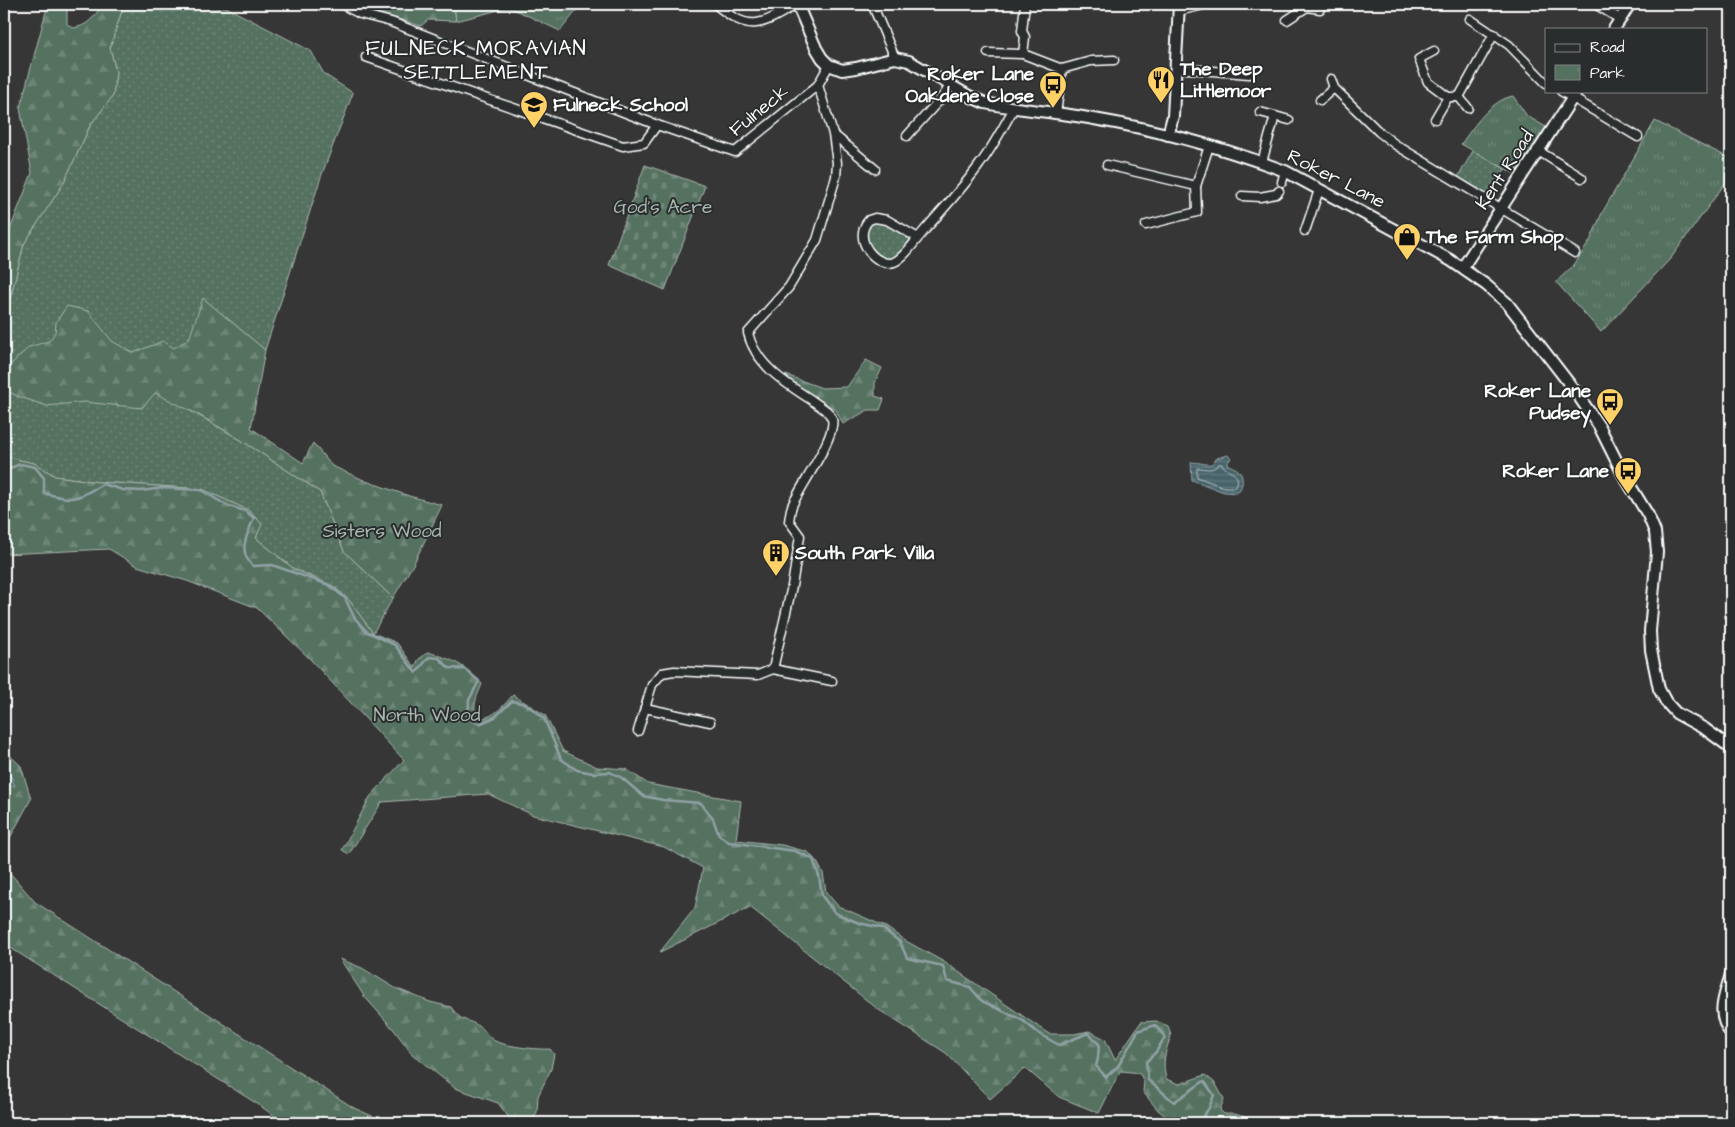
<svg xmlns="http://www.w3.org/2000/svg" width="1735" height="1127" viewBox="0 0 1735 1127" font-family="'Architects Daughter',sans-serif">
  <defs>
    <pattern id="grass-dots" width="8" height="8" patternUnits="userSpaceOnUse" patternTransform="scale(1.25)"><rect width="8" height="8" fill="#557160"/><path d="M2 2h.1M6 6h.1" fill="none" stroke="#6e8678" stroke-width="1.8" stroke-linecap="round"/></pattern>
    <pattern id="forest-firs" width="22" height="20" patternUnits="userSpaceOnUse" patternTransform="scale(1.25)"><rect width="22" height="20" fill="#557160"/><path d="M5 1l3.5 6h-7zM16 11l3.5 6h-7z" fill="#6e8678"/></pattern>
    <pattern id="cemetery-stones" width="16" height="16" patternUnits="userSpaceOnUse" patternTransform="scale(1.25)"><rect width="16" height="16" fill="#557160"/><path d="M2 7V4a2 2 0 0 1 4 0v3zM10 15v-3a2 2 0 0 1 4 0v3z" fill="#6e8678"/></pattern>
    <pattern id="park-tufts" width="24" height="20" patternUnits="userSpaceOnUse" patternTransform="scale(1.25)"><rect width="24" height="20" fill="#557160"/><path d="M3 7l-1-3M5 7V3M7 7l1-3M15 17l-1-3M17 17v-4M19 17l1-3" fill="none" stroke="#6e8678"/></pattern>
    <pattern id="water-rules" width="6" height="5" patternUnits="userSpaceOnUse" patternTransform="scale(1.25)"><rect width="6" height="5" fill="#47646a"/><path d="M0 2.5h6" fill="none" stroke="#637b80"/></pattern>
  </defs>
  <rect width="100%" height="100%" fill="#373637"/>
  <filter id="ink" filterUnits="userSpaceOnUse"><feTurbulence type="fractalNoise" baseFrequency=".02" numOctaves="2"/><feDisplacementMap in="SourceGraphic" scale="10" xChannelSelector="R" yChannelSelector="G"/><feConvolveMatrix kernelMatrix="1 2 1 2 8 2 1 2 1" color-interpolation-filters="sRGB"/></filter>
  <g filter="url(#ink)">
    <!-- grass -->
    <g fill="url(#grass-dots)" stroke="#aab8b0">
      <polygon points="124,4 220,4 311,51 324,74 353,93 322,174 265,350 204,299 175,402 241,440 320,492 344,551 393,598 373,633 348,599 333,586 294,569 256,538 261,524 248,510 202,489 99,482 55,476 34,463 15,459 4,453 4,308 10,299 24,244 63,184 91,124 113,96 116,72 110,48"/>
      <polygon points="1473,151 1505,169 1489,197 1458,177"/>
      <polygon points="875,218 918,238 893,263 872,254 862,229"/>
    </g>
    <!-- forest -->
    <g fill="url(#forest-firs)" stroke="#aab8b0">
      <path d="M48,4H67V24L73,28C86,27 97,16 101,4H124L110,48L116,72L113,96L91,124L63,184L24,244L10,299L4,308V245L32,173L20,108Z"/>
      <polygon points="355,4 400,4 410,9 413,4 454,4 456,21 428,20 421,26 363,8"/>
      <polygon points="203,298 265,350 251,428 303,463 313,443 332,466 366,481 409,496 442,505 414,563 393,598 344,551 320,492 241,440 199,415 155,393 142,408 84,402 47,406 17,396 4,389 4,371 29,347 49,341 55,333 56,322 67,306 88,311 112,341 133,353 163,341 174,348 189,339"/>
      <polygon points="866,360 882,368 875,383 875,396 884,399 880,410 868,410 843,424 836,410 785,379 786,375 822,388 847,387"/>
      <path d="M4,453L15,459L34,463L55,476L99,482L202,489L248,510L262,524L256,538L294,569L333,586L348,599L373,633L397,643L415,668L418,660L428,652C454,660 463,664 482,684C478,695 470,707 479,718C493,719 504,705 513,695L545,715L563,751L597,767L626,769L648,784L741,801L736,840L782,845L808,852L817,862L823,873L826,892L838,906L886,927L904,940L944,962L1049,1034H1074L1089,1031L1105,1039L1115,1060L1141,1022L1156,1021L1168,1026L1171,1036C1165,1052 1162,1062 1166,1079L1179,1084L1205,1075L1215,1083L1224,1099L1220,1110L1224,1114H1235L1262,1123H1174L1158,1110L1143,1092L1144,1082L1140,1074L1132,1072L1120,1071L1099,1113L1059,1097L1025,1068L990,1099L946,1053L879,1010L750,907L660,952L695,908L703,868L664,847L533,815L488,794L382,802L349,854L342,850L370,797L404,760L310,659L257,608L187,581L137,566L109,549L4,554Z"/>
      <polygon points="4,750 21,766 31,799 4,849"/>
      <polygon points="4,866 35,902 354,1108 388,1123 284,1123 259,1105 9,947 4,934"/>
      <path d="M340,959L362,968L395,988L430,1002L451,1007C462,1023 465,1018 479,1026C485,1029 487,1036 493,1040C502,1046 538,1050 550,1049L554,1054L551,1069L538,1096L537,1112L532,1123H513L498,1103L455,1088L412,1054L395,1031L364,996Z"/>
    </g>
    <!-- cemetery -->
    <polygon fill="url(#cemetery-stones)" stroke="#aab8b0" points="645,165 705,186 665,290 609,265"/>
    <!-- park -->
    <g fill="url(#park-tufts)" stroke="#aab8b0">
      <polygon points="454,4 582,4 560,31 518,11 507,8 456,21"/>
      <path d="M1513,96L1527,116L1551,130L1533,157L1513,173L1461,144C1474,126 1491,100 1513,96Z"/>
      <polygon points="1655,121 1731,159 1731,175 1671,258 1601,332 1556,282 1574,265 1590,241 1602,213"/>
    </g>
    <!-- water -->
    <g fill="url(#water-rules)" stroke="#91a2a6">
      <path d="M1228,455L1231,458L1227,464C1230,466 1236,468 1238,470C1245,477 1243,487 1237,493L1224,492L1192,480L1191,462C1199,462 1205,465 1212,464L1217,458Z"/>
      <polygon points="4,770 12,778 15,786 4,785"/>
    </g>
    <g fill="none" stroke-linecap="round" stroke-linejoin="round">
      <!-- shore -->
      <path stroke="#b5c1c3" stroke-width="1" d="M1219,464H1222C1228,475 1242,471 1236,487H1224L1197,477V468C1206,468 1212,472 1219,464Z"/>
      <!-- stream -->
      <path stroke="#91a2a6" stroke-width="2.5" d="M4,471L20,464L35,467L44,478V493C75,502 76,499 103,484L123,490L141,491L163,488L201,490L226,505L245,511L254,518C247,535 237,552 253,566L272,565L329,585L345,598L354,617L366,631L395,645L416,673L429,657L439,658L449,668L465,669L479,681L469,700L468,718L479,724L495,717L512,701L526,704L544,718L561,759L577,770L593,773L610,772L622,778L643,796L663,800L701,803L713,819L719,835L729,842L795,851L813,859L819,876L822,896L835,913L859,923L882,928L900,942L907,958L943,966L947,981L970,987L982,1001L1022,1020L1041,1035L1059,1045L1088,1033L1099,1044L1098,1058L1096,1066L1106,1077L1118,1066L1138,1031L1155,1025L1165,1037L1156,1052L1146,1062L1148,1080L1174,1102L1204,1081L1214,1095L1209,1108L1200,1121L1202,1123"/>
      <defs>
        <g id="street">
          <polyline points="341,4 360,14 391,22 657,125 735,152 818,85 829,65"/>
          <path d="M715,4C750,33 760,26 797,4"/>
          <polyline points="872,4 895,58"/>
          <polyline points="1595,4 1620,19"/>
          <polyline points="1307,7 1320,9"/>
          <polyline points="1178,11 1208,4"/>
          <polyline points="1470,19 1509,45 1546,83"/>
          <polyline points="1287,20 1307,7 1305,4"/>
          <polyline points="1434,51 1419,59 1428,82 1448,97 1459,97 1494,34"/>
          <polyline points="988,53 1023,54 1062,69 1091,61 1114,60"/>
          <polyline points="1023,54 1025,37 1022,31 1025,4"/>
          <polyline points="366,57 623,146 644,143 657,125"/>
          <polyline points="1176,68 1249,74"/>
          <polyline points="1331,79 1334,88 1379,132 1396,145 1575,253"/>
          <polyline points="1561,91 1638,137"/>
          <polyline points="1459,97 1468,108"/>
          <polyline points="1320,100 1334,88"/>
          <polyline points="1260,112 1275,116 1262,162"/>
          <polyline points="1056,114 1062,69"/>
          <polyline points="1275,116 1289,120"/>
          <polyline points="1435,119 1448,97"/>
          <polyline points="833,134 875,169"/>
          <polyline points="907,136 944,95 950,85"/>
          <polyline points="1537,150 1582,178"/>
          <polyline points="1107,165 1196,186"/>
          <polyline points="1282,182 1285,171"/>
          <polyline points="1242,196 1260,197 1276,194 1279,191"/>
          <polyline points="1146,225 1197,212 1196,186 1209,146"/>
          <polyline points="1305,231 1319,190"/>
          <path d="M918,238L887,220L875,218L869,220C850,240 879,269 894,262C904,258 916,240 923,232C942,210 963,188 980,164C993,147 1003,127 1014,108"/>
          <path d="M773,669L792,586L800,536L789,521C790,516 790,511 792,506C799,488 837,436 832,419C830,411 819,406 813,401C787,384 756,366 748,333L789,287L817,240L836,177L837,163L833,134L818,85"/>
          <polyline points="773,669 832,681"/>
          <polyline points="645,708 710,722"/>
          <polyline points="638,731 652,685 662,673 674,671 758,675 773,669"/>
        </g>
        <g id="secondary">
          <path d="M797,4L816,48L822,58L829,65L842,70L856,68L895,58L909,61L969,96L985,103C1021,110 1058,112 1094,119C1159,130 1224,148 1285,171L1450,260L1486,285L1507,303L1575,391L1599,426L1623,474L1648,515L1655,532L1657,552L1650,631L1651,650L1659,689L1666,702L1676,713L1705,729L1731,748"/>
          <polyline points="1614,29 1630,4"/>
          <polyline points="1168,135 1173,116 1179,4"/>
          <polyline points="1463,267 1577,91"/>
          <path d="M1731,974C1725,996 1715,1013 1731,1034"/>
        </g>
      </defs>
      <!-- street casing -->
      <use href="#street" stroke="#fff" stroke-width="11"/>
      <!-- secondary casing -->
      <use href="#secondary" stroke="#fff" stroke-width="14"/>
      <!-- street -->
      <use href="#street" stroke="#2a2d2e" stroke-width="8"/>
      <!-- secondary -->
      <use href="#secondary" stroke="#2a2d2e" stroke-width="10"/>
    </g>
  </g>
  <!-- icons -->
  <defs>
    <symbol id="restaurant-pin" viewBox="-11 -11 22 30"><path d="M0 17L-7.5 6A9.5 9.5 0 1 1 7.5 6Z" fill="#ffd166" stroke="#2a2d2e"/><path d="M-5-6h1v4h1v-4h1v4h1v-4h1v5L-1.5 .5V6h-2V.5L-5-1ZM5-6V6H3V1.5H1.5Q1.5-4 5-6Z" fill="#111"/></symbol>
    <symbol id="bus-pin" viewBox="-11 -11 22 30"><path d="M0 17L-7.5 6A9.5 9.5 0 1 1 7.5 6Z" fill="#ffd166" stroke="#2a2d2e"/><path d="M-5-6H5V4H4V6H2V4H-2V6H-4V4H-5ZM-3.5-4V0h7V-4ZM-3.5 1.2v1.5H-2V1.2ZM2 1.2v1.5H3.5V1.2Z" fill="#111"/></symbol>
    <symbol id="school-pin" viewBox="-11 -11 22 30"><path d="M0 17L-7.5 6A9.5 9.5 0 1 1 7.5 6Z" fill="#ffd166" stroke="#2a2d2e"/><path d="M0-5L7-2L0 1L-7-2ZM-4 1L0 2.5L4 1V4Q0 6-4 4Z" fill="#111"/></symbol>
    <symbol id="shop-pin" viewBox="-11 -11 22 30"><path d="M0 17L-7.5 6A9.5 9.5 0 1 1 7.5 6Z" fill="#ffd166" stroke="#2a2d2e"/><path d="M-5-2.5h2.3a2.7 3.5 0 0 1 5.4 0H5L5.5 6h-11ZM-1.5-2.5h3a1.5 2.3 0 0 0-3 0Z" fill="#111"/></symbol>
    <symbol id="building-pin" viewBox="-11 -11 22 30"><path d="M0 17L-7.5 6A9.5 9.5 0 1 1 7.5 6Z" fill="#ffd166" stroke="#2a2d2e"/><path d="M-4-6H4V6H1V3H-1V6H-4ZM-2.5-4.3h1.7v1.8h-1.7ZM.8-4.3h1.7v1.8H.8ZM-2.5-1h1.7V.8h-1.7ZM.8-1h1.7V.8H.8Z" fill="#111"/></symbol>
  </defs>
  <g fill-rule="evenodd">
    <use href="#restaurant-pin" x="1145" y="64" width="32" height="43"/>
    <use href="#bus-pin" x="1037" y="69" width="32" height="43"/>
    <use href="#school-pin" x="518" y="89" width="32" height="43"/>
    <use href="#shop-pin" x="1391" y="221" width="32" height="43"/>
    <use href="#bus-pin" x="1594" y="386" width="32" height="43"/>
    <use href="#bus-pin" x="1612" y="455" width="32" height="43"/>
    <use href="#building-pin" x="760" y="537" width="32" height="43"/>
  </g>
  <g text-anchor="middle" dominant-baseline="central" stroke-width="4" stroke-linejoin="round" paint-order="stroke">
    <!-- poi labels -->
    <g font-size="19" font-weight="bold" fill="#fff" stroke="#2a2d2e" text-anchor="start">
      <text x="1180" y="69">The Deep<tspan x="1180" dy="22">Littlemoor</tspan></text>
      <text x="1034" y="74" text-anchor="end">Roker Lane<tspan x="1034" dy="22">Oakdene Close</tspan></text>
      <text x="553" y="105">Fulneck School</text>
      <text x="1426" y="237">The Farm Shop</text>
      <text x="1591" y="391" text-anchor="end">Roker Lane<tspan x="1591" dy="22">Pudsey</tspan></text>
      <text x="1609" y="471" text-anchor="end">Roker Lane</text>
      <text x="795" y="553">South Park Villa</text>
    </g>
    <!-- street labels -->
    <g font-size="19" fill="#fff" stroke="#2a2d2e">
      <text transform="translate(759 111) rotate(-39)">Fulneck</text>
      <text transform="translate(1505 170) rotate(-57)">Kent Road</text>
      <text transform="translate(1336 179) rotate(27)">Roker Lane</text>
    </g>
    <!-- park labels -->
    <g font-size="19" fill="#aab8b0" stroke="#2a2d2e">
      <text x="663" y="207">God's Acre</text>
      <text x="382" y="531">Sisters Wood</text>
      <text x="427" y="715">North Wood</text>
    </g>
    <!-- quarter labels -->
    <g font-size="21" letter-spacing="1" fill="#fff" stroke="#2a2d2e">
      <text x="476" y="48">FULNECK MORAVIAN<tspan x="476" dy="24">SETTLEMENT</tspan></text>
    </g>
  </g>
  <!-- margin -->
  <rect width="1735" height="1127" fill="none" stroke="#2a2d2e" stroke-width="20"/>
  <rect x="10" y="10" width="1715" height="1107" fill="none" stroke="#fff" stroke-width="2" filter="url(#ink)"/>
  <!-- legend -->
  <rect x="1545" y="28" width="162" height="65" fill="#2a2d2e" stroke="#7f8182"/>
  <rect x="1555" y="44" width="25" height="8" fill="#2a2d2e" stroke="#7f8182"/>
  <text x="1590" y="52" font-size="15" fill="#ffffff">Road</text>
  <rect x="1555" y="65" width="25" height="15" fill="url(#park-tufts)" stroke="#7f8182"/>
  <text x="1590" y="78" font-size="15" fill="#ffffff">Park</text>
</svg>
